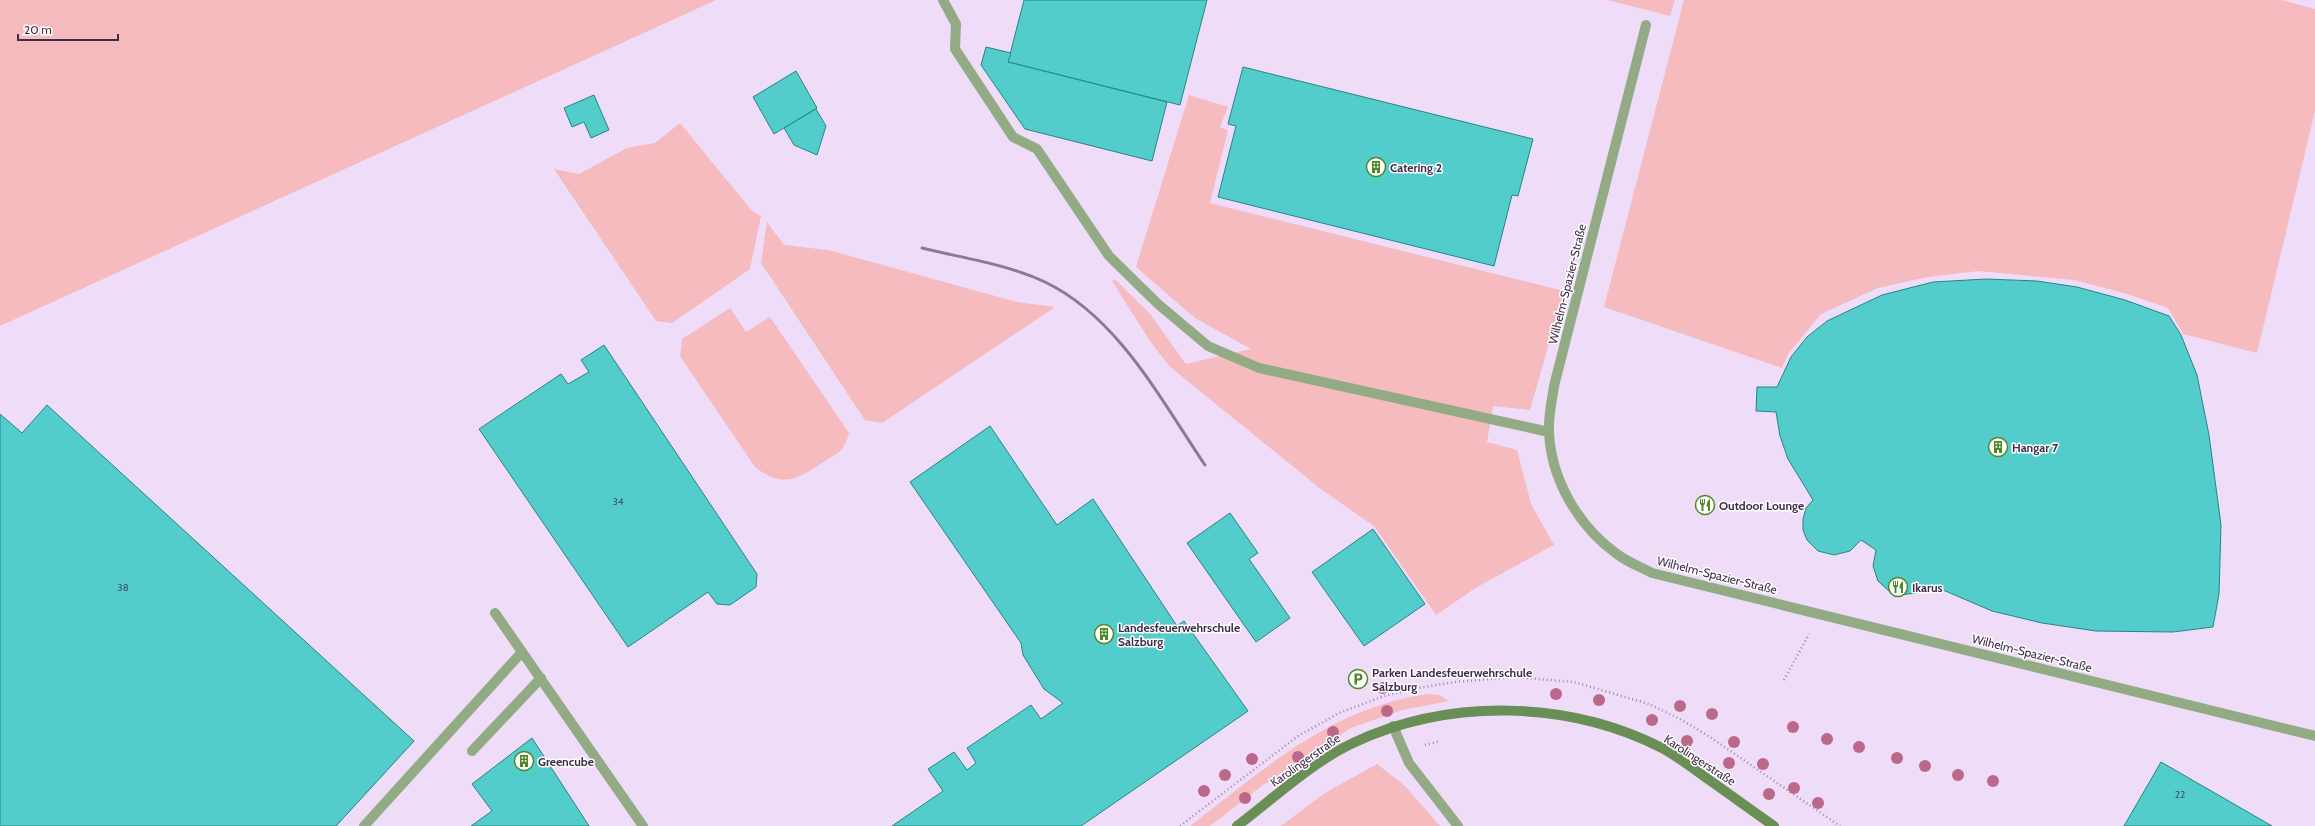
<svg xmlns="http://www.w3.org/2000/svg" width="2315" height="826" viewBox="0 0 2315 826" font-family="Cabin,sans-serif">
  <rect width="100%" height="100%" fill="#efdcf8"/>
  <!-- green -->
  <g fill="#f5bbbe">
    <polygon points="0,0 716,0 0,326"/>
    <polygon points="1607,0 1675,0 1670,16"/>
    <polygon points="1684,0 2281,0 2315,9 2315,111 2257,353 2183,334 2168,308 2124,293 2074,280 1979,271 1927,277 1878,288 1821,314 1788,354 1782,368 1604,307"/>
    <polygon points="1189,95 1228,107 1220,127 1228,130 1210,203 1564,291 1530,410 1493,406 1487,442 1517,450 1531,504 1554,545 1477,587 1436,615 1374,526 1322,490 1169,366 1150,341 1112,281 1116,280 1150,314 1186,364 1251,349 1195,318 1136,267"/>
    <polygon points="680,123 752,211 761,216 750,269 672,323 656,321 554,169 579,174 627,148 655,143"/>
    <polygon points="767,222 784,245 828,250 1017,302 1055,307 882,423 865,420 761,263"/>
    <path d="M730,308L746,332L770,317L849,433C843,453 839,452 822,463C796,480 782,488 755,467L680,356L682,339Z"/>
    <path d="M1427,694L1439,695L1449,701L1402,710L1351,728L1263,785L1210,826H1190C1264,769 1331,708 1427,694Z"/>
    <polygon points="1377,764 1405,786 1440,826 1281,826 1325,793"/>
  </g>
  <!-- building -->
  <g fill="#53cccc" stroke="#278585">
    <polygon points="1024,0 1207,0 1180,105 1008,62"/>
    <polygon points="986,47 1011,53 1008,62 1167,102 1152,161 1025,129 981,65"/>
    <polygon points="1243,67 1533,139 1518,196 1512,195 1494,266 1218,197 1236,126 1228,124"/>
    <polygon points="796,71 817,108 774,134 753,97"/>
    <polygon points="594,95 609,130 591,138 584,122 572,127 564,108"/>
    <polygon points="816,109 826,126 817,155 794,145 784,128"/>
    <polygon points="1986,279 2037,281 2077,287 2125,300 2169,316 2181,335 2197,375 2209,435 2221,525 2219,594 2213,627 2173,632 2096,631 2042,623 1992,611 1929,584 1916,593 1900,595 1890,592 1878,581 1873,566 1876,550 1861,540 1850,551 1834,555 1818,551 1807,540 1803,530 1803,519 1806,508 1813,500 1788,459 1780,436 1776,412 1756,411 1757,387 1777,387 1791,357 1807,337 1827,321 1882,295 1933,282"/>
    <polygon points="604,345 757,574 756,587 730,605 717,604 708,592 628,647 479,429 561,374 568,384 589,372 581,360"/>
    <polygon points="47,405 414,741 336,826 0,826 0,414 22,433"/>
    <polygon points="990,426 1057,525 1093,499 1177,626 1184,621 1248,711 1081,826 892,826 943,791 928,769 954,752 967,770 976,763 967,748 1031,705 1041,719 1063,703 1044,689 1023,655 1021,643 910,482"/>
    <polygon points="1230,513 1258,553 1249,559 1290,618 1256,642 1187,543"/>
    <polygon points="1373,529 1425,604 1364,646 1312,572"/>
    <polygon points="532,738 589,826 471,826 492,811 472,784"/>
    <polygon points="2161,762 2272,826 2124,826"/>
  </g>
  <g fill="none" stroke-linecap="round" stroke-linejoin="round">
    <!-- path -->
    <g stroke="#9e8ba7" stroke-width="2.5" stroke-dasharray="1 3" stroke-linecap="butt">
      <polyline points="1784,680 1809,634"/>
      <polyline points="1425,745 1440,741"/>
      <polyline points="1180,826 1298,736 1339,713 1384,696 1418,688 1455,682 1514,677 1574,682 1649,704 1680,719 1710,737 1840,826"/>
    </g>
    <!-- lane -->
    <g stroke="#92ab85" stroke-width="10">
      <polyline points="943,0 956,24 955,49 1013,137 1037,149 1109,256 1158,304 1208,346 1259,368 1549,432"/>
      <polyline points="495,613 643,826"/>
      <polyline points="472,751 541,678"/>
      <polyline points="364,826 522,652"/>
    </g>
    <!-- street -->
    <g stroke="#92ab85" stroke-width="10">
      <path d="M1646,25L1554,386C1552,401 1548,417 1549,432C1551,480 1579,527 1617,554C1627,562 1641,567 1652,573L2315,736"/>
      <polyline points="1393,726 1409,763 1458,826"/>
    </g>
    <!-- secondary -->
    <path stroke="#6a8f56" stroke-width="10" d="M1237,826C1274,798 1311,763 1353,743C1449,698 1568,700 1662,748C1677,756 1691,767 1705,777C1728,793 1751,810 1774,826"/>
    <!-- rail -->
    <path stroke="#8c7995" stroke-width="3" d="M922,248C962,258 1007,264 1045,282C1118,317 1161,400 1205,465"/>
  </g>
  <!-- trees -->
  <g fill="#bc688a">
    <circle cx="1383" cy="688" r="6"/>
    <circle cx="1556" cy="694" r="6"/>
    <circle cx="1599" cy="700" r="6"/>
    <circle cx="1680" cy="706" r="6"/>
    <circle cx="1387" cy="711" r="6"/>
    <circle cx="1712" cy="714" r="6"/>
    <circle cx="1652" cy="720" r="6"/>
    <circle cx="1793" cy="727" r="6"/>
    <circle cx="1333" cy="732" r="6"/>
    <circle cx="1827" cy="739" r="6"/>
    <circle cx="1687" cy="741" r="6"/>
    <circle cx="1734" cy="742" r="6"/>
    <circle cx="1859" cy="747" r="6"/>
    <circle cx="1298" cy="757" r="6"/>
    <circle cx="1897" cy="758" r="6"/>
    <circle cx="1252" cy="759" r="6"/>
    <circle cx="1729" cy="763" r="6"/>
    <circle cx="1763" cy="764" r="6"/>
    <circle cx="1925" cy="766" r="6"/>
    <circle cx="1225" cy="775" r="6"/>
    <circle cx="1958" cy="775" r="6"/>
    <circle cx="1993" cy="781" r="6"/>
    <circle cx="1794" cy="788" r="6"/>
    <circle cx="1204" cy="791" r="6"/>
    <circle cx="1769" cy="794" r="6"/>
    <circle cx="1245" cy="798" r="6"/>
    <circle cx="1818" cy="803" r="6"/>
  </g>
  <!-- icons -->
  <defs>
    <symbol id="building-ring" viewBox="-11 -11 22 22"><circle r="9.5" fill="#fff" stroke="#4f8926" stroke-width="1.5"/><path d="M-4-6H4V6H1V3H-1V6H-4ZM-2.5-4.3h1.7v1.8h-1.7ZM.8-4.3h1.7v1.8H.8ZM-2.5-1h1.7V.8h-1.7ZM.8-1h1.7V.8H.8Z" fill="#4f8926"/></symbol>
    <symbol id="restaurant-ring" viewBox="-11 -11 22 22"><circle r="9.5" fill="#fff" stroke="#4f8926" stroke-width="1.5"/><path d="M-5-6h1v4h1v-4h1v4h1v-4h1v5L-1.5 .5V6h-2V.5L-5-1ZM5-6V6H3V1.5H1.5Q1.5-4 5-6Z" fill="#4f8926"/></symbol>
    <symbol id="parking-ring" viewBox="-11 -11 22 22"><circle r="9.5" fill="#fff" stroke="#4f8926" stroke-width="1.5"/><path d="M-3.5-5.5H1a3.5 3.5 0 0 1 0 7H-1V5.5H-3.5ZM-1-3.4V-.6H.8a1.4 1.4 0 0 0 0-2.8Z" fill="#4f8926"/></symbol>
  </defs>
  <g fill-rule="evenodd">
    <use href="#building-ring" x="1365" y="156" width="22" height="22"/>
    <use href="#building-ring" x="1987" y="436" width="22" height="22"/>
    <use href="#restaurant-ring" x="1694" y="494" width="22" height="22"/>
    <use href="#restaurant-ring" x="1887" y="576" width="22" height="22"/>
    <use href="#building-ring" x="1093" y="623" width="22" height="22"/>
    <use href="#parking-ring" x="1347" y="668" width="22" height="22"/>
    <use href="#building-ring" x="513" y="750" width="22" height="22"/>
  </g>
  <g text-anchor="middle" dominant-baseline="central" stroke-width="3" stroke-linejoin="round" paint-order="stroke">
    <!-- number labels -->
    <g font-size="10" fill="#45556a">
      <text x="618" y="501">34</text>
      <text x="123" y="587">38</text>
      <text x="2180" y="794">22</text>
    </g>
    <!-- poi labels -->
    <g font-size="12" font-weight="bold" fill="#402d49" stroke="#fff" text-anchor="start">
      <text x="1390" y="167">Catering 2</text>
      <text x="2012" y="447">Hangar 7</text>
      <text x="1719" y="505">Outdoor Lounge</text>
      <text x="1912" y="587">Ikarus</text>
      <text x="1118" y="627">Landesfeuerwehrschule<tspan x="1118" dy="14">Salzburg</tspan></text>
      <text x="1372" y="672">Parken Landesfeuerwehrschule<tspan x="1372" dy="14">Salzburg</tspan></text>
      <text x="538" y="761">Greencube</text>
    </g>
    <!-- street labels -->
    <g font-size="12" fill="#402d49" stroke="#fff">
      <text transform="translate(1567 284) rotate(-76)">Wilhelm-Spazier-Straße</text>
      <text transform="translate(1717 575) rotate(14)">Wilhelm-Spazier-Straße</text>
      <text transform="translate(2032 653) rotate(14)">Wilhelm-Spazier-Straße</text>
      <text transform="translate(1305 760) rotate(-35)">Karolingerstraße</text>
      <text transform="translate(1700 760) rotate(33)">Karolingerstraße</text>
    </g>
  </g>
  <!-- scale -->
  <path d="M18 34v6h100v-6" fill="none" stroke="#402d49" stroke-width="2"/>
  <text x="24" y="34" font-size="12" fill="#402d49" stroke="#ffffff" stroke-width="3" paint-order="stroke">20 m</text>
</svg>
